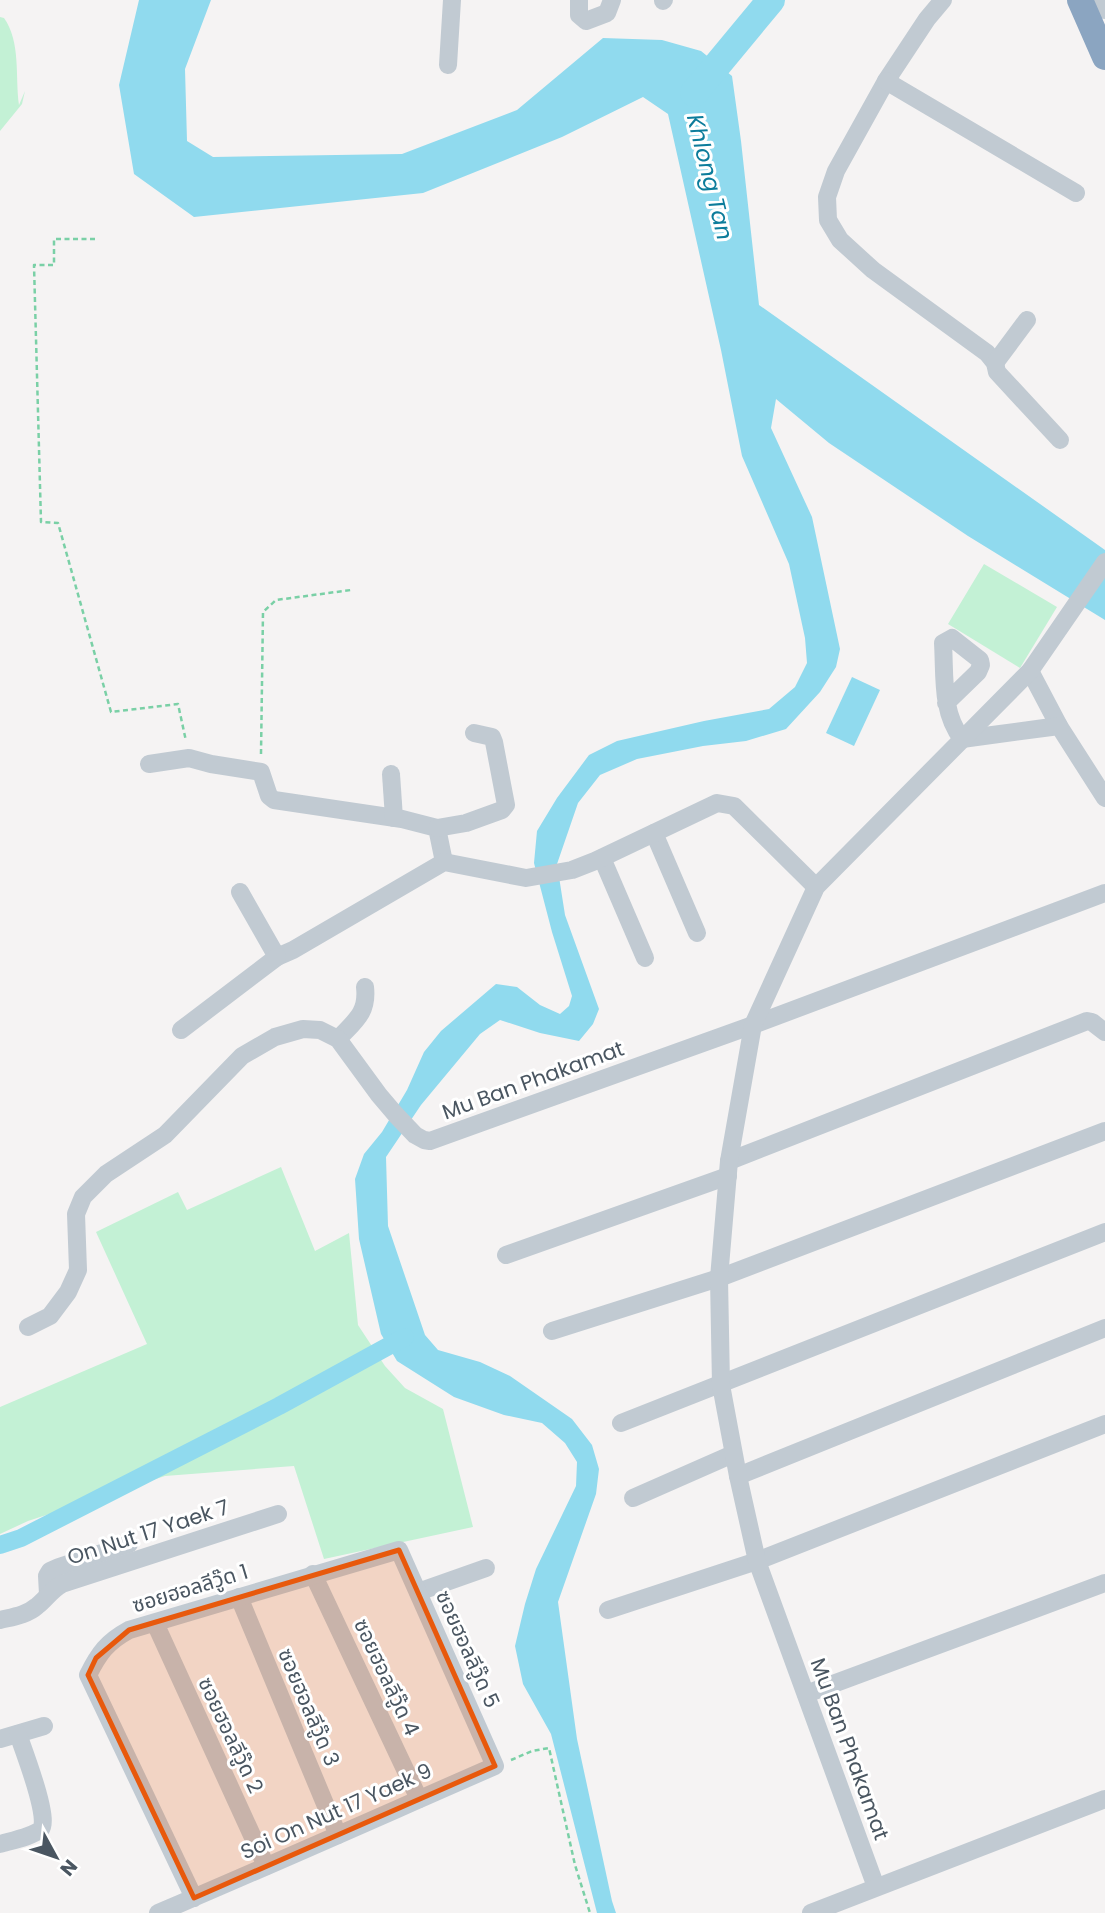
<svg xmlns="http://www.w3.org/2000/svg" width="1105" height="1913" viewBox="0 0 1105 1913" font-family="Poppins,'Noto Sans Thai',sans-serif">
  <rect width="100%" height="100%" fill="#f5f3f3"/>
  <!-- green -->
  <g fill="#c3f1d5">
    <path d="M0,17L4,18C21,42 15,76 19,105L25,91L22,104L0,131Z"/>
    <polygon points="984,564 1057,607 1020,668 948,624"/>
    <polygon points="281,1167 315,1251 349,1233 358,1325 385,1366 405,1388 443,1409 473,1527 324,1559 294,1466 165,1476 28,1521 0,1534 0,1407 147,1344 96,1232 178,1192 187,1210"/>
  </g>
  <!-- water -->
  <g fill="#90daee">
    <polygon points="139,0 211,0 185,69 187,141 213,157 402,154 517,110 603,38 662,40 701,51 732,76 741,141 759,305 1105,550 1105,620 968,536 829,443 776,399 771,428 812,517 840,649 836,667 820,692 786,729 746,741 703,746 637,759 600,775 578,803 557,864 565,915 599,1009 593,1024 579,1041 540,1033 500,1020 480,1034 421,1105 386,1157 388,1226 425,1335 438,1350 480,1362 510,1376 572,1419 592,1445 599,1469 596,1494 558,1602 577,1739 612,1901 616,1913 597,1913 551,1734 523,1684 515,1646 525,1604 536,1569 576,1486 577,1462 565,1443 542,1423 504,1415 454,1397 397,1361 381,1334 359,1239 355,1179 364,1154 382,1132 407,1090 424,1052 441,1031 496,984 517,987 540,1005 560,1014 569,1006 572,996 552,932 534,863 537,831 557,798 589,755 617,741 704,721 769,709 795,687 807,663 805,638 789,564 742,456 721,350 668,114 643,97 562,137 423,193 194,217 134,174 119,85"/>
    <polygon points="852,677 880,690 854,746 826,733"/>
  </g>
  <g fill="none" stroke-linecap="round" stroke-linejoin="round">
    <!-- canal -->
    <polyline stroke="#90daee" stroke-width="18" points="0,1545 21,1538 279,1406 405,1337"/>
    <!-- river -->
    <polyline stroke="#90daee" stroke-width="28" points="694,93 771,0"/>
    <!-- path -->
    <g stroke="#7ad0a6" stroke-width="2.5" stroke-dasharray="5 3.5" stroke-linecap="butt">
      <polyline points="95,239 54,239 54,265 34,265 41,522 58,523 111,712 178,704 186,741"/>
      <polyline points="261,754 263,612 276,600 351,590"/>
      <polyline points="511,1760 532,1751 549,1748 575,1865 590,1913"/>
    </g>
    <!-- minor -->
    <g stroke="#c1cad2" stroke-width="18">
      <polyline points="579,0 579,15 586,21 607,13 612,0"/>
      <polyline points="943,0 927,19 886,81 836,171 827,197 828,220 840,240 873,270 987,353 995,363 997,372 1060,440"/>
      <polyline points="1088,0 1105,10"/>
      <polyline points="663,1 664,0"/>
      <polyline points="448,65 452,0"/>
      <polyline points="886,81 1076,193"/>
      <polyline points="995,363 1027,320"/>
      <polyline points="1030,671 1059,726"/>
      <path d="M946,703L978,672L981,665L980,660L952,638L943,643C945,676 941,712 962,739"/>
      <polyline points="962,739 1059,726 1105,798"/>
      <polyline points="149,764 189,758 211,764 261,772 269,796 274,800 402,819 437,828 444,862"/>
      <polyline points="391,774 394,818"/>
      <polyline points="437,828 466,823 502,810 506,805 494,742 492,737 474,733"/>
      <polyline points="654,833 697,933"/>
      <polyline points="602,858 645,958"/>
      <polyline points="240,892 277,957 293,950 444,862 526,878 572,870 595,861 717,803 734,806 816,887"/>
      <polyline points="181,1030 277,957"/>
      <path d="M338,1039C355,1021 368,1013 365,987"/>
      <polyline points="729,1161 1087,1021 1092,1022 1105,1032"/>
      <polyline points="506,1255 728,1176"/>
      <polyline points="28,1327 50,1316 68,1292 78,1270 76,1214 83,1197 106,1174 165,1135 242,1056 275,1037 303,1029 320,1030 338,1039 379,1095 396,1115 415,1135 424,1140 430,1141 753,1025 1105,893"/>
      <polyline points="552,1331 719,1278 1105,1131"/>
      <polyline points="621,1423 1105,1232"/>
      <polyline points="738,1476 1105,1328"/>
      <polyline points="633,1498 733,1454"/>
      <polyline points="313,1574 419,1799"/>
      <polyline points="418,1592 486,1568"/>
      <polyline points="48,1594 47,1576 50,1571 59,1567 129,1544"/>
      <polyline points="239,1597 338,1835"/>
      <polyline points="608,1610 757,1561 1105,1424"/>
      <path d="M0,1620C12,1617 27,1615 37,1606C46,1599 51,1590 62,1584L278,1514"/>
      <polyline points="155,1623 266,1866"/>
      <polyline points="806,1694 1105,1583"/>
      <polyline points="0,1739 44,1726"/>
      <path d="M0,1844C10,1841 34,1836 41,1829C50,1818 23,1749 18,1734"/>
      <polyline points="876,1887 757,1561 738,1476 721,1385 719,1278 729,1161 753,1025 816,887 1030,671 1105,562"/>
      <path d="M158,1913C271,1865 383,1815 495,1766L399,1550L129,1630C107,1642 99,1653 88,1675L194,1898"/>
      <polyline points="811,1913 1105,1799"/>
    </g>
    <!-- highway -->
    <polyline stroke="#8ba5c1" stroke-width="26" points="1080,0 1105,57"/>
  </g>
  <!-- marked area -->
  <path fill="#e8590c" fill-opacity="0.2" stroke="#e8590c" stroke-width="5" stroke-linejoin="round" d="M399,1550L495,1766L194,1898L88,1675L96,1658L129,1630Z"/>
  <g text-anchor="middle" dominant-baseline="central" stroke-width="6" stroke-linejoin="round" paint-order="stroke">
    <!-- street labels -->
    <g font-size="21" fill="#4a5661" stroke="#fff">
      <text transform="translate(533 1080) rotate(-20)">Mu Ban Phakamat</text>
      <text transform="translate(148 1532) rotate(-18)">On Nut 17 Yaek 7</text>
      <text transform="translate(190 1588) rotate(-17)">ซอยฮอลลีวู๊ด 1</text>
      <text transform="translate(468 1649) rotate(66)">ซอยฮอลลีวู๊ด 5</text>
      <text transform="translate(387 1677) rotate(65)">ซอยฮอลลีวู๊ด 4</text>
      <text transform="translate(309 1707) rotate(67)">ซอยฮอลลีวู๊ด 3</text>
      <text transform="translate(231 1735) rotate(65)">ซอยฮอลลีวู๊ด 2</text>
      <text transform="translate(850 1749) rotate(70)">Mu Ban Phakamat</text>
      <text transform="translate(336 1811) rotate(-24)">Soi On Nut 17 Yaek 9</text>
    </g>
    <!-- water labels -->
    <g font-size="23" font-style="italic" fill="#0c7c9b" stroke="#fff">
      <text transform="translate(710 177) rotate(76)">Khlong Tan</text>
    </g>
  </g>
  <!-- north arrow -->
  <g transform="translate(56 1857) rotate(130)" stroke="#ffffff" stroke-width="5" paint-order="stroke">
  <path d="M0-5L12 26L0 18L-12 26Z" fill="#4a5661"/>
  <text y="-10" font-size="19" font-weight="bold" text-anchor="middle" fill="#4a5661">N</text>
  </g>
</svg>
